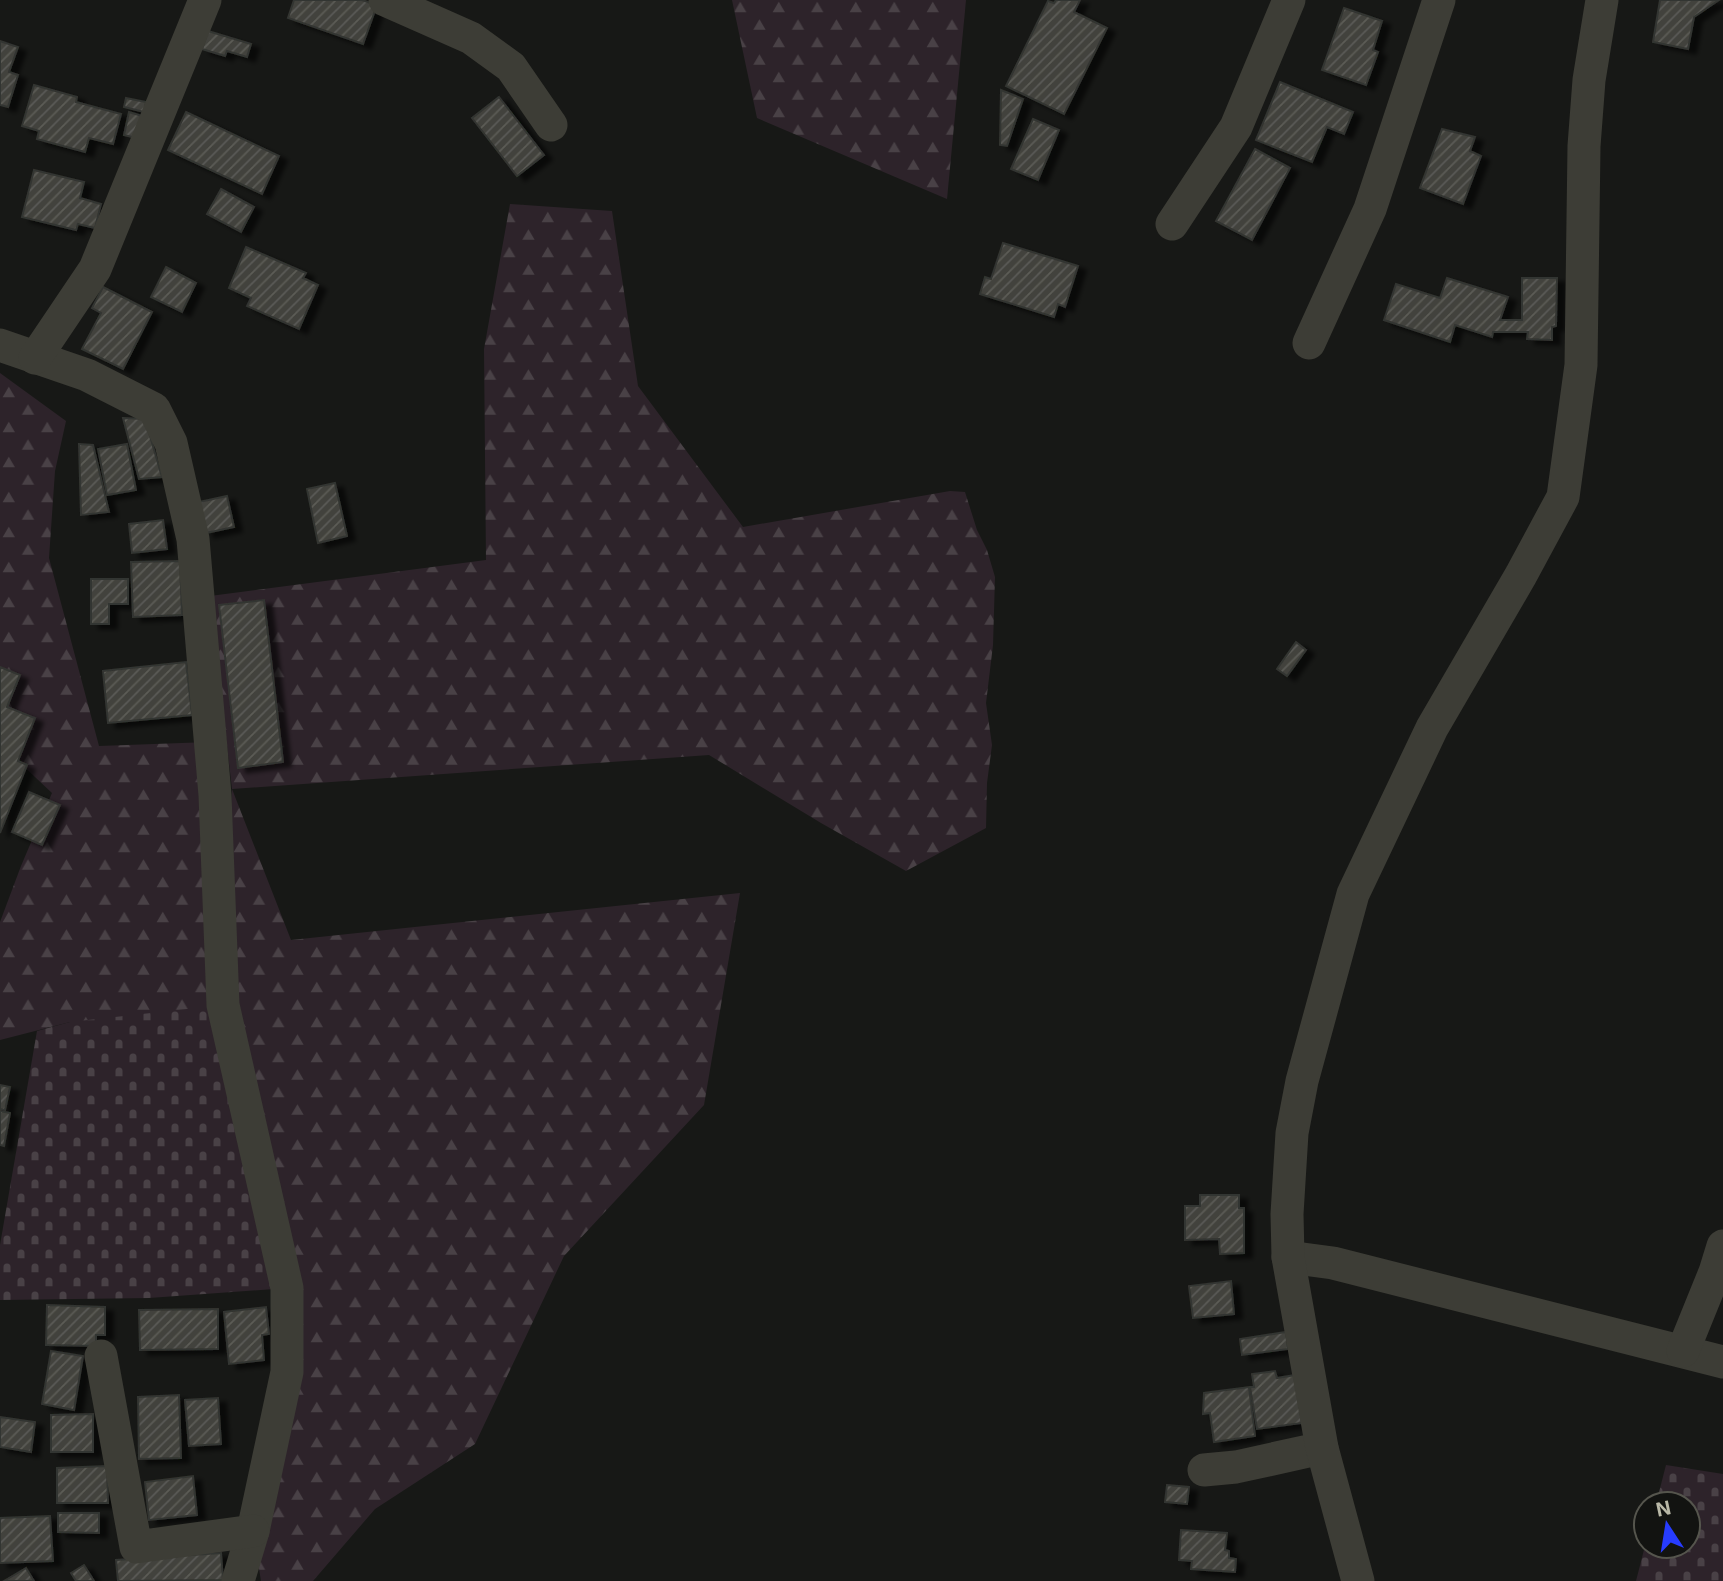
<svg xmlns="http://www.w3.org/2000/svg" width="1723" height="1581" viewBox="0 0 1723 1581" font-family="Inter,sans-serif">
  <defs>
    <pattern id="forest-firs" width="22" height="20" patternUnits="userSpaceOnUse" patternTransform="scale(1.75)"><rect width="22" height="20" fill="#2d232a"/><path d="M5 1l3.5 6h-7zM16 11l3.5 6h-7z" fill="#494146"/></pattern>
    <pattern id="cemetery-stones" width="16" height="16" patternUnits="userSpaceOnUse" patternTransform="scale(1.75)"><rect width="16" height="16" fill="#2d232a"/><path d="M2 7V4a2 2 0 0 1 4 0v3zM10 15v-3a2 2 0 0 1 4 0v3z" fill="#494146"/></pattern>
    <pattern id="building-hatch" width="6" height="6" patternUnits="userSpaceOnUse" patternTransform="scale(1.75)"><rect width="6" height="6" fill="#42423d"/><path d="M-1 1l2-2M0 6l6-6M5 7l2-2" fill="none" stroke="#5b5b56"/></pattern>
    <filter id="shadow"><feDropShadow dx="8" dy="4.5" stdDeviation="2" flood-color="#0009"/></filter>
  </defs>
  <rect width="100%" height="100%" fill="#171816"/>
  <!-- forest -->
  <g fill="url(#forest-firs)">
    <polygon points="732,0 966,0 947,199 757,118"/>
    <polygon points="510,204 612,211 638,386 743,527 950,491 965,492 977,530 987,550 995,577 993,645 986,703 992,745 987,783 986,828 906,871 821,823 709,755 232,789 291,940 740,893 704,1105 564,1256 475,1444 375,1509 313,1581 261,1581 253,1531 287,1288 70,1022 0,1040 0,922 21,866 52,793 18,761 7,707 20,675 0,667 0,373 66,421 55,471 49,558 99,746 210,742 223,994 232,789 210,596 486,560 484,349"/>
  </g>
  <!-- cemetery -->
  <g fill="url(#cemetery-stones)">
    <polygon points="223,1005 287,1288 149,1298 0,1300 0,1245 37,1031 70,1022"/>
    <polygon points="1666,1465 1723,1474 1723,1581 1636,1581 1646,1542 1646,1546 1688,1546 1688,1504 1656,1504"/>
  </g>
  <!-- building -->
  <g fill="url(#building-hatch)" stroke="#333430" stroke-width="2" filter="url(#shadow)">
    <polygon points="294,0 362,0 377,5 363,44 288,18"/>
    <polygon points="1056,0 1080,0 1074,12 1107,28 1064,114 1006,86 1048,1 1054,3"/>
    <polygon points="1660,0 1719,0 1694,17 1688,49 1653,42"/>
    <polygon points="1344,8 1382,21 1373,50 1378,52 1366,85 1322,70"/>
    <polygon points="208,31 251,44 247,57 227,51 225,56 202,49"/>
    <polygon points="0,41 18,47 9,72 18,75 8,107 0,105"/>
    <polygon points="1280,82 1353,112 1344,134 1327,127 1312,162 1256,140"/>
    <polygon points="34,85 77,97 76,102 121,114 113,144 89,138 85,152 37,139 39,131 22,126"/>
    <polygon points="1001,90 1023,99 1007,146 1000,145"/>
    <polygon points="499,97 544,155 517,176 472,118"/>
    <polygon points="126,98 146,102 144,112 124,107"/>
    <polygon points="129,112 142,116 136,138 124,135"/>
    <polygon points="186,112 279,156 262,194 168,150"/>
    <polygon points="1033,119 1059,130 1038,180 1011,169"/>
    <polygon points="1442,129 1475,137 1470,151 1481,156 1463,204 1420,188"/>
    <polygon points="1255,149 1290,168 1252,240 1216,221"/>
    <polygon points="34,170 84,182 80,198 101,204 95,228 78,224 76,230 22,217"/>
    <polygon points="221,189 254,207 241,232 207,214"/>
    <polygon points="1003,243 1078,266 1065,307 1058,304 1054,317 980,294 985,277 991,279"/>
    <polygon points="246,247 306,273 303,278 318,285 299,329 247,306 251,298 229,288"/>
    <polygon points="166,267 196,283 182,312 151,297"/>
    <polygon points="1447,278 1508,297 1500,320 1522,320 1522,278 1557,278 1556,326 1552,327 1552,340 1527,339 1528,332 1493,332 1492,337 1455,325 1450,342 1384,320 1396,284 1440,298"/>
    <polygon points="103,287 152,312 123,369 82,349 101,313 92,308"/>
    <polygon points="123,418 145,419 162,477 139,479"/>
    <polygon points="79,444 93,445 109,512 81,515"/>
    <polygon points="127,444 136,490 107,495 98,449"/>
    <polygon points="335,483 347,536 318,543 307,489"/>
    <polygon points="227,496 234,527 206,533 199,502"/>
    <polygon points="163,520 167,549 132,553 129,524"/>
    <polygon points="180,561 182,615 133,617 131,562"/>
    <polygon points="91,579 128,579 128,604 109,604 109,624 91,624"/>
    <polygon points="264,600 283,762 238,768 219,605"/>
    <polygon points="1296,642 1306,650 1287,676 1277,669"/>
    <polygon points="186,662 192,715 108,723 103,671"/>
    <polygon points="0,667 20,675 7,707 35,718 18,761 27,765 0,833"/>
    <polygon points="29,792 60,805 42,845 12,832"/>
    <polygon points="0,1085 10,1087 5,1110 0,1109"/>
    <polygon points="0,1111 10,1113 4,1146 0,1145"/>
    <polygon points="1200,1195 1239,1195 1239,1208 1244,1208 1244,1253 1220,1254 1219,1239 1185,1240 1185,1206 1200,1206"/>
    <polygon points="1231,1281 1234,1314 1193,1318 1189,1286"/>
    <polygon points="47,1305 105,1307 105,1335 96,1335 96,1346 46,1345"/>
    <polygon points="266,1307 269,1334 262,1335 264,1360 229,1364 224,1312"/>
    <polygon points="218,1309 218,1349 140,1350 139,1310"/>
    <polygon points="1286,1332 1288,1349 1242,1355 1240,1339"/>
    <polygon points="51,1351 83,1356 74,1410 42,1404"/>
    <polygon points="1275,1371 1277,1378 1295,1375 1302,1423 1257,1429 1250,1387 1254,1387 1252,1374"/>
    <polygon points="1249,1387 1255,1436 1214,1442 1210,1413 1203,1414 1204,1393"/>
    <polygon points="179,1395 181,1458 139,1459 138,1397"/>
    <polygon points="218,1398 221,1444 189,1446 185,1400"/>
    <polygon points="93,1414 93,1452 51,1452 51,1415"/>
    <polygon points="0,1417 35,1422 31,1452 0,1447"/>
    <polygon points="107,1466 108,1503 57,1503 57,1468"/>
    <polygon points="193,1476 197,1515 149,1520 145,1482"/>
    <polygon points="1167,1485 1189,1487 1187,1504 1165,1502"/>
    <polygon points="58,1513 99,1513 99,1533 58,1532"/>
    <polygon points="50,1516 53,1561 0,1563 0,1518"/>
    <polygon points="1181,1530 1227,1533 1225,1550 1229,1551 1229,1558 1236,1559 1235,1572 1191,1569 1192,1561 1179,1560"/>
    <polygon points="221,1553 223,1580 118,1581 116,1560"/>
    <polygon points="84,1565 94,1581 76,1581 71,1573"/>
    <polygon points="26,1568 34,1581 4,1581"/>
  </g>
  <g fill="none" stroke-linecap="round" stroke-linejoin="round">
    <!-- minor -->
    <g stroke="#3d3d36" stroke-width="33">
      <polyline points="385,0 471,38 511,67 551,125"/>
      <polyline points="1172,224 1236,127 1289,0"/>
      <polyline points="1309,343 1370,209 1439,0"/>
      <polyline points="0,345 87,375 154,409 171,443 193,539 215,795 223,1005 287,1288 287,1372 253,1531 238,1581"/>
      <polyline points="35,358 95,269 205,0"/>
      <polyline points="1288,1257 1333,1263 1723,1362"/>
      <polyline points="1683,1351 1715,1272 1723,1246"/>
      <polyline points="101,1356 136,1547 253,1531"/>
      <polyline points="1204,1470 1236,1467 1322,1448"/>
      <polyline points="1358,1581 1322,1448 1288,1257 1287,1214 1292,1133 1302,1081 1353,894 1432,728 1521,575 1563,497 1581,365 1584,146 1589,80 1602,0"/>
    </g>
  </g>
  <!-- north arrow -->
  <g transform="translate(1667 1525) rotate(348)"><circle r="33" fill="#121311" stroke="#55554d" stroke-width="2"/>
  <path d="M0-5L12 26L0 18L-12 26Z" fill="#273cff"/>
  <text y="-10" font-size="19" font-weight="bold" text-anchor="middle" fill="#b9b8a7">N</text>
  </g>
</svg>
